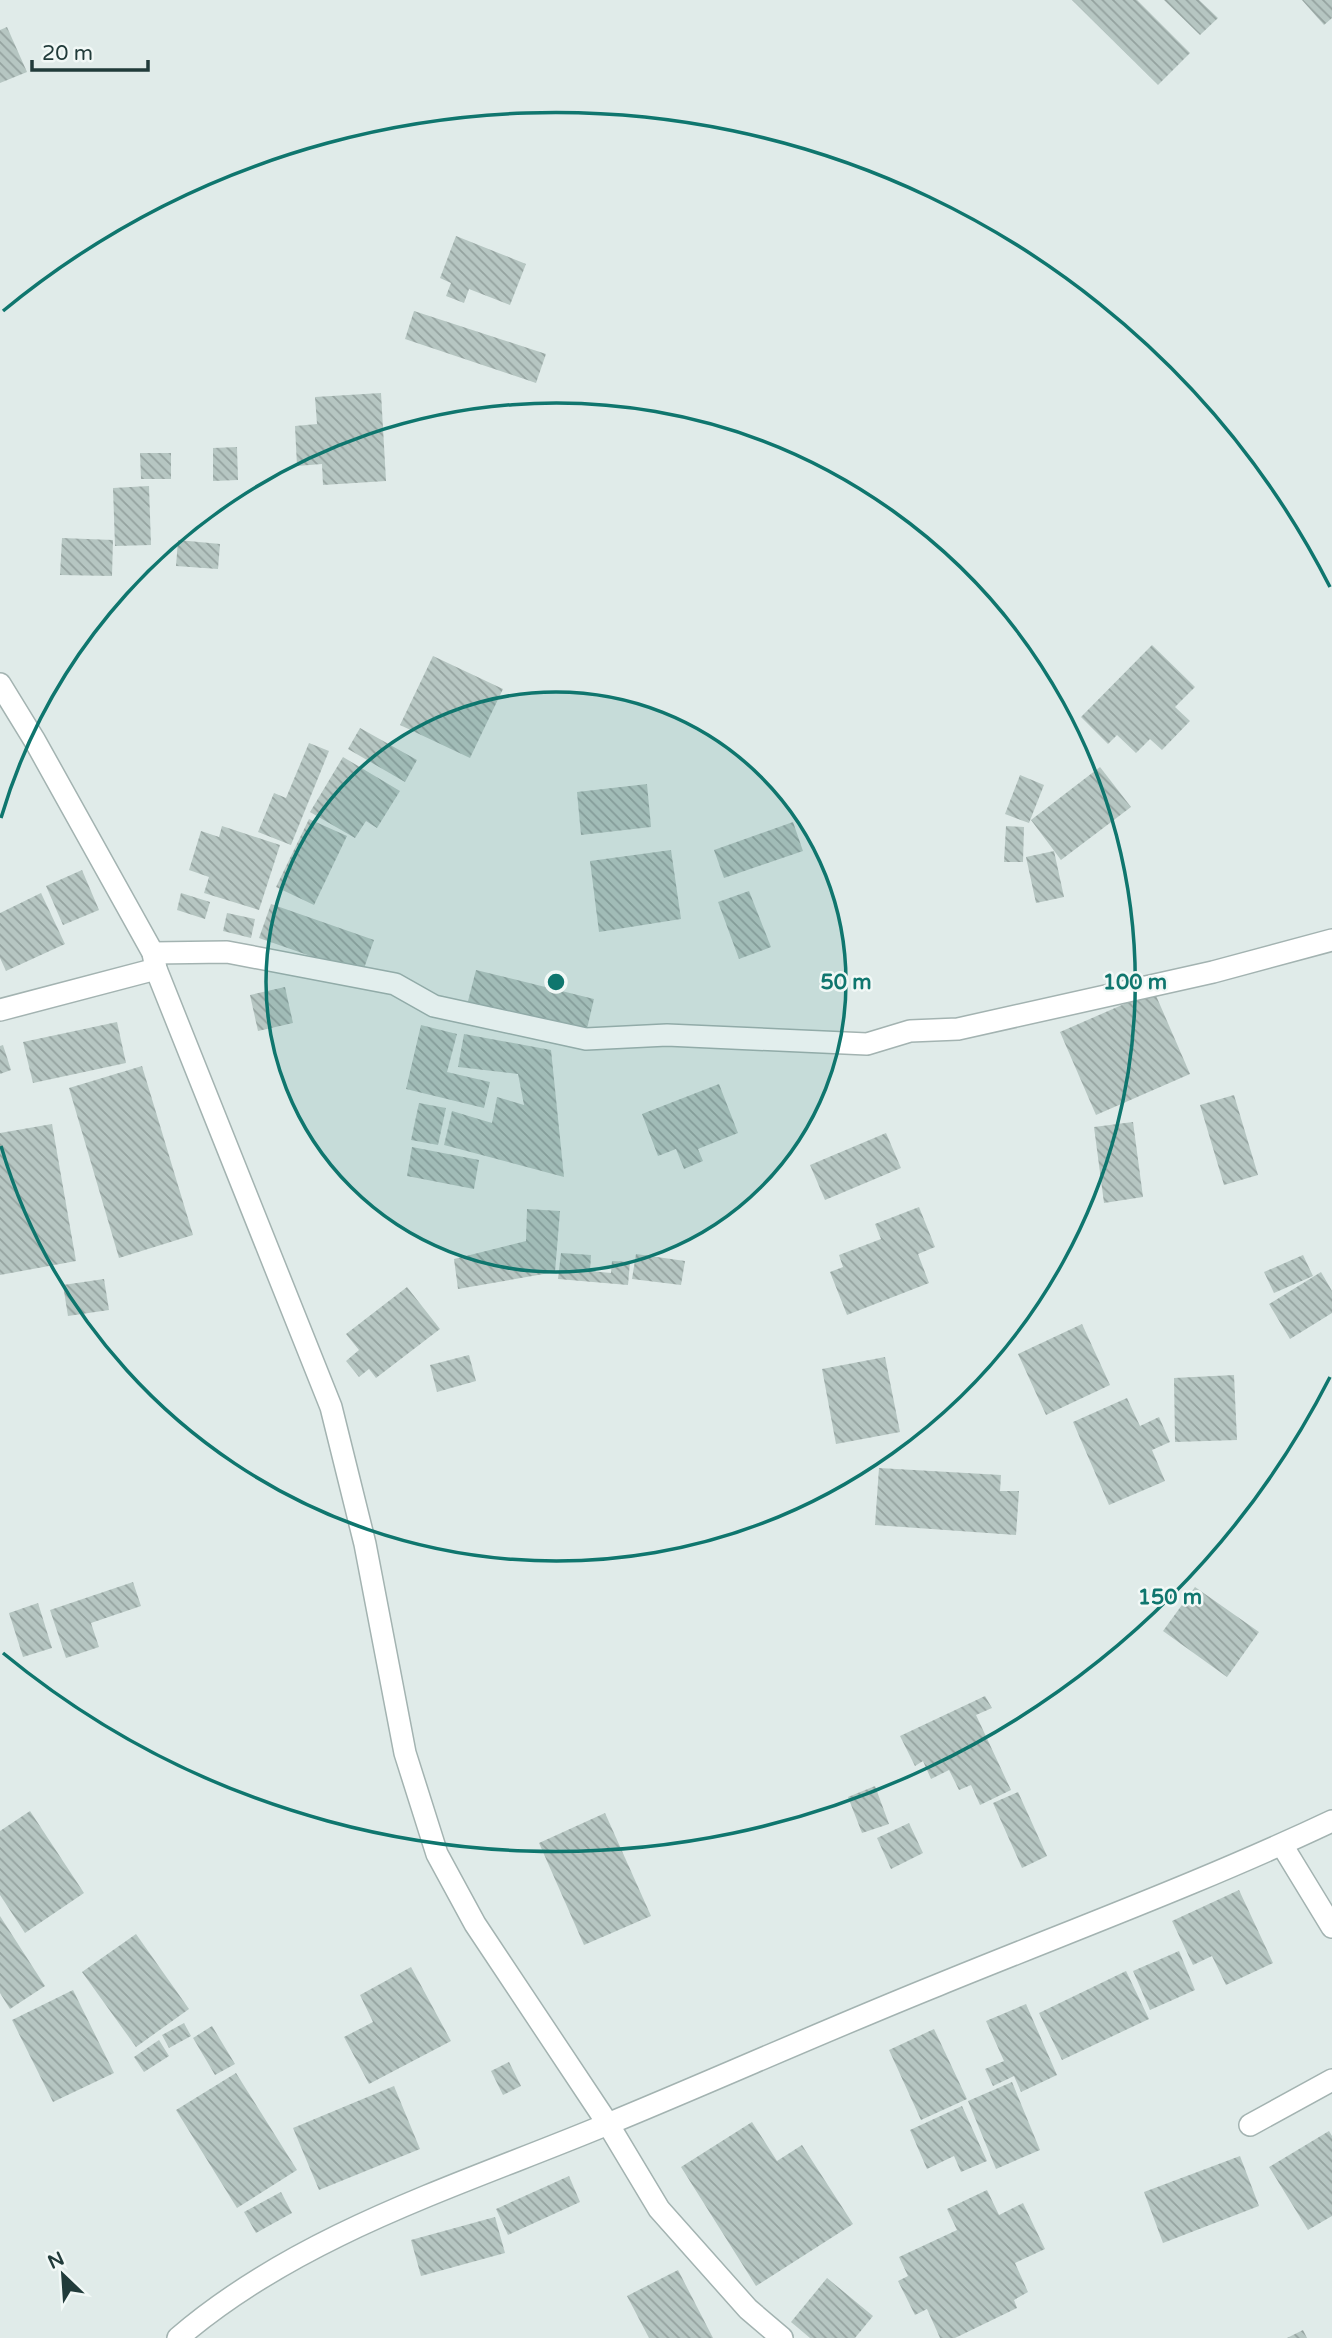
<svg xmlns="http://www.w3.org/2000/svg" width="1332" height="2338" viewBox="0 0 1332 2338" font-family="'Varela Round',sans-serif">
  <defs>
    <pattern id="building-back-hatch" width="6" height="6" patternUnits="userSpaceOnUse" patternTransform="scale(1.75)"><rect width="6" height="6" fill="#b6c6c2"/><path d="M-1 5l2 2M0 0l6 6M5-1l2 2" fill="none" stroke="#94a29f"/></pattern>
  </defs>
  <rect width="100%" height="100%" fill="#e0ebe9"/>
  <!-- building -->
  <g fill="url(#building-back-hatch)">
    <polygon points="1072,0 1137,0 1190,53 1158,85"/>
    <polygon points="1164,0 1199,0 1218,18 1200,35"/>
    <polygon points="1302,0 1332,0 1332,18 1324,25"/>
    <polygon points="7,27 27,72 0,83 0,30"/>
    <polygon points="456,236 526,264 510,305 469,289 464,303 446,296 451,283 440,278"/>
    <polygon points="414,311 546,354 536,383 405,339"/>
    <polygon points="381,393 386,481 323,485 322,464 297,466 295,426 317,424 315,397"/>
    <polygon points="237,447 238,480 213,481 213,448"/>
    <polygon points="140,453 171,453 171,479 141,479"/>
    <polygon points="149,486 151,545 115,546 113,488"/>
    <polygon points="62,538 113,540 112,576 60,575"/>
    <polygon points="178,540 220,544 218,569 176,566"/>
    <polygon points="1152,645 1195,687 1175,707 1190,721 1162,750 1150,739 1136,753 1117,735 1108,744 1081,717"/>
    <polygon points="433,656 503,689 470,758 400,725"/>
    <polygon points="360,728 417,760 405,782 348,749"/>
    <polygon points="309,743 329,751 291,845 258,832 274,793 286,798"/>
    <polygon points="343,757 400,791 377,828 366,821 355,838 310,812"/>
    <polygon points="1100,767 1131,807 1061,860 1031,820"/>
    <polygon points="1020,775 1044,785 1029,823 1005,814"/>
    <polygon points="647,784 651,827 581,835 577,792"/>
    <polygon points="309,819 347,836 314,905 276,887"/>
    <polygon points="793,822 803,851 724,878 714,850"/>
    <polygon points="222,826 280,845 259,910 204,893 209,877 189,870 201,831 219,837"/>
    <polygon points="1006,826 1024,827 1023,862 1004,862"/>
    <polygon points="671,850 681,919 599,932 590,861"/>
    <polygon points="1054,851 1064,897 1036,903 1026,857"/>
    <polygon points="82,870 99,910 63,925 46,886"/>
    <polygon points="749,891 771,947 739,959 718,902"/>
    <polygon points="41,893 65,944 6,971 0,958 0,913"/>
    <polygon points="181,893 210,902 205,919 177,910"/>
    <polygon points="271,904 374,940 362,974 259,938"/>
    <polygon points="227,913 255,919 251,938 223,931"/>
    <polygon points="476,970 594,999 586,1033 467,1005"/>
    <polygon points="285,987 293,1023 258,1031 250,995"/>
    <polygon points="1154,991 1190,1074 1096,1115 1060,1032"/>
    <polygon points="117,1022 126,1063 33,1083 23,1042"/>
    <polygon points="421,1025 457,1034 447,1072 490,1082 484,1108 406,1089"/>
    <polygon points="464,1034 551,1050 564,1177 444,1145 452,1111 492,1123 497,1097 524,1105 518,1074 458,1067"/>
    <polygon points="3,1045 11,1070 0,1074 0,1046"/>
    <polygon points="142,1066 193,1235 119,1258 69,1088"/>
    <polygon points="719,1084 738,1133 698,1149 703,1161 684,1169 676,1149 658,1156 642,1114"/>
    <polygon points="1234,1095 1258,1175 1224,1185 1200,1105"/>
    <polygon points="419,1103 446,1108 438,1145 411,1140"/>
    <polygon points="1133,1122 1143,1197 1104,1203 1094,1127"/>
    <polygon points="52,1124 76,1261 0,1275 0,1133"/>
    <polygon points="886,1133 901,1168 825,1200 810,1165"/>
    <polygon points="412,1147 479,1160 474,1189 407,1176"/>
    <polygon points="919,1207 935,1247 918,1254 929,1283 847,1315 830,1272 843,1267 839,1255 881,1239 875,1224"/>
    <polygon points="527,1209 560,1211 555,1272 458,1289 454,1259 526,1241"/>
    <polygon points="561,1253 591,1255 590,1271 611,1273 612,1261 630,1262 628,1285 558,1279"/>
    <polygon points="636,1254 685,1261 681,1285 632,1279"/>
    <polygon points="1303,1255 1313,1276 1274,1293 1264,1272"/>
    <polygon points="1321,1272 1332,1291 1332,1313 1290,1339 1269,1304"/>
    <polygon points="104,1279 109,1310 68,1316 63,1285"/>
    <polygon points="407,1287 440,1329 376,1378 369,1369 359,1377 346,1361 359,1350 346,1334"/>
    <polygon points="1082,1324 1110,1385 1046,1415 1018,1354"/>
    <polygon points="469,1355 476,1381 437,1392 430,1365"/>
    <polygon points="885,1357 900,1432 836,1444 822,1369"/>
    <polygon points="1234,1375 1237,1440 1175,1442 1174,1378"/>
    <polygon points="1127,1398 1140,1426 1159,1417 1170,1442 1152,1450 1165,1481 1109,1505 1073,1422"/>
    <polygon points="879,1468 1001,1475 1000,1491 1019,1491 1016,1535 875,1525"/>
    <polygon points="133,1582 141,1606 91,1623 99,1647 66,1658 50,1610"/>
    <polygon points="1195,1587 1259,1632 1227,1677 1163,1631"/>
    <polygon points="38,1603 52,1648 23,1657 9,1613"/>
    <polygon points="985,1696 992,1708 976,1715 1011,1790 980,1805 971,1785 959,1790 949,1770 931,1779 923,1761 915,1766 900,1736"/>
    <polygon points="875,1786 889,1824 862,1833 848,1797"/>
    <polygon points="1018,1792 1047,1856 1022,1868 993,1803"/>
    <polygon points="30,1811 84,1893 25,1933 0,1895 0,1831"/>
    <polygon points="605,1813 651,1916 584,1945 539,1843"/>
    <polygon points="909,1823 923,1853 891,1869 877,1838"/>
    <polygon points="1239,1890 1273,1963 1226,1985 1212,1956 1193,1965 1172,1921"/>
    <polygon points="0,1916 45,1986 10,2009 0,1993"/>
    <polygon points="136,1934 189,2009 136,2047 82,1972"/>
    <polygon points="1179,1951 1195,1990 1150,2010 1133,1971"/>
    <polygon points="411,1967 451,2041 369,2084 344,2037 373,2022 360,1995"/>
    <polygon points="1126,1971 1149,2019 1062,2060 1039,2013"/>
    <polygon points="73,1990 114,2073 53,2102 12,2020"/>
    <polygon points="1026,2004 1057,2075 1021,2092 1014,2076 993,2086 985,2069 1004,2061 986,2021"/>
    <polygon points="184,2023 191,2036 169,2048 162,2035"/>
    <polygon points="212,2026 235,2064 215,2075 193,2038"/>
    <polygon points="934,2029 967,2099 921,2120 889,2050"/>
    <polygon points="159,2040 169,2056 144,2072 134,2057"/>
    <polygon points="509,2062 521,2086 503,2095 491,2071"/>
    <polygon points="236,2073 297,2170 237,2208 176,2110"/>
    <polygon points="1012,2082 1040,2150 996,2169 968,2101"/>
    <polygon points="394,2086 420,2149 319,2190 293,2128"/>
    <polygon points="962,2106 987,2161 961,2172 954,2156 927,2169 910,2130"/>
    <polygon points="752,2122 777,2161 802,2145 853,2224 756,2286 681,2167"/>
    <polygon points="1329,2131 1332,2136 1332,2216 1308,2230 1269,2167"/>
    <polygon points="1240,2156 1259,2206 1163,2243 1144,2192"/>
    <polygon points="569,2176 580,2202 508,2235 496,2209"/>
    <polygon points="987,2190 999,2215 1023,2203 1045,2249 1015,2263 1028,2292 1014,2300 1017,2308 955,2338 940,2338 927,2309 915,2315 898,2281 908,2276 899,2257 957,2230 947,2209"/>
    <polygon points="281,2192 292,2213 256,2233 244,2212"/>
    <polygon points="495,2217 505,2253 421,2276 411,2240"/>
    <polygon points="678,2270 713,2338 649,2338 627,2296"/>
    <polygon points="827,2278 873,2316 855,2338 810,2338 791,2322"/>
    <polygon points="1303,2330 1307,2338 1287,2338"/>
  </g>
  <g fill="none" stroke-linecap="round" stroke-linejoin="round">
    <defs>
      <g id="minor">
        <polyline points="0,684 35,741 153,953 156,969 331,1407 365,1544 405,1753 437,1854 475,1924 608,2124 659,2209 748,2309 782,2338"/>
        <polyline points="153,953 227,952 395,984 434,1006 586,1039 667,1035 867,1044 910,1031 958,1029 1213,972 1332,940"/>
        <polyline points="0,1010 156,969"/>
        <polyline points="1282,1845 1332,1927"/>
        <polyline points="1250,2125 1332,2080"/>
        <path d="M178,2338C299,2234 458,2186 603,2126C715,2080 826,2030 938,1985C1070,1931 1203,1882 1332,1821"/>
      </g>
    </defs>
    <!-- minor casing -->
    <use href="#minor" stroke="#a3b3b1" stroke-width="24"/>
    <!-- minor -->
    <use href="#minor" stroke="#fff" stroke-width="21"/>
  </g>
  <!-- distance rings -->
  <circle cx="556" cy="982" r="290" fill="#0f766e" fill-opacity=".12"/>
  <g fill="none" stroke="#0f766e" stroke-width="3.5">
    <circle cx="556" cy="982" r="290"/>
    <path d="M1 818A579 579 0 1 1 1 1146"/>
    <path d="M1330 1377A869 869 0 0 1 3 1653M3 311A869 869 0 0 1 1330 587"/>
  </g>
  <circle cx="556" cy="982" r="10" fill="#0f766e" stroke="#f1f8f6" stroke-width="3.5"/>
  <g font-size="21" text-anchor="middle" font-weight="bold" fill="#0f766e" stroke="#f1f8f6" stroke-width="5" stroke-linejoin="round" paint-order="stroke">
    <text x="846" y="989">50 m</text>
    <text x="1135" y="989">100 m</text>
    <text x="1170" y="1604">150 m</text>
  </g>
  <!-- north arrow -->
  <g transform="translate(63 2275) rotate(335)" stroke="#f1f8f6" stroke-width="5" paint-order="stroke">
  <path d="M0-5L12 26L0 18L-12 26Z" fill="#213b3a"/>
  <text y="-10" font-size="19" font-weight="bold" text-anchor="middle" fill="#213b3a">N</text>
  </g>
  <!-- scale -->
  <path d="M32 60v10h116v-10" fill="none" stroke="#213b3a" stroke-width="3.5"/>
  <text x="42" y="60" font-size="21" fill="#213b3a" stroke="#f1f8f6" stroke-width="5" paint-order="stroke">20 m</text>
</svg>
